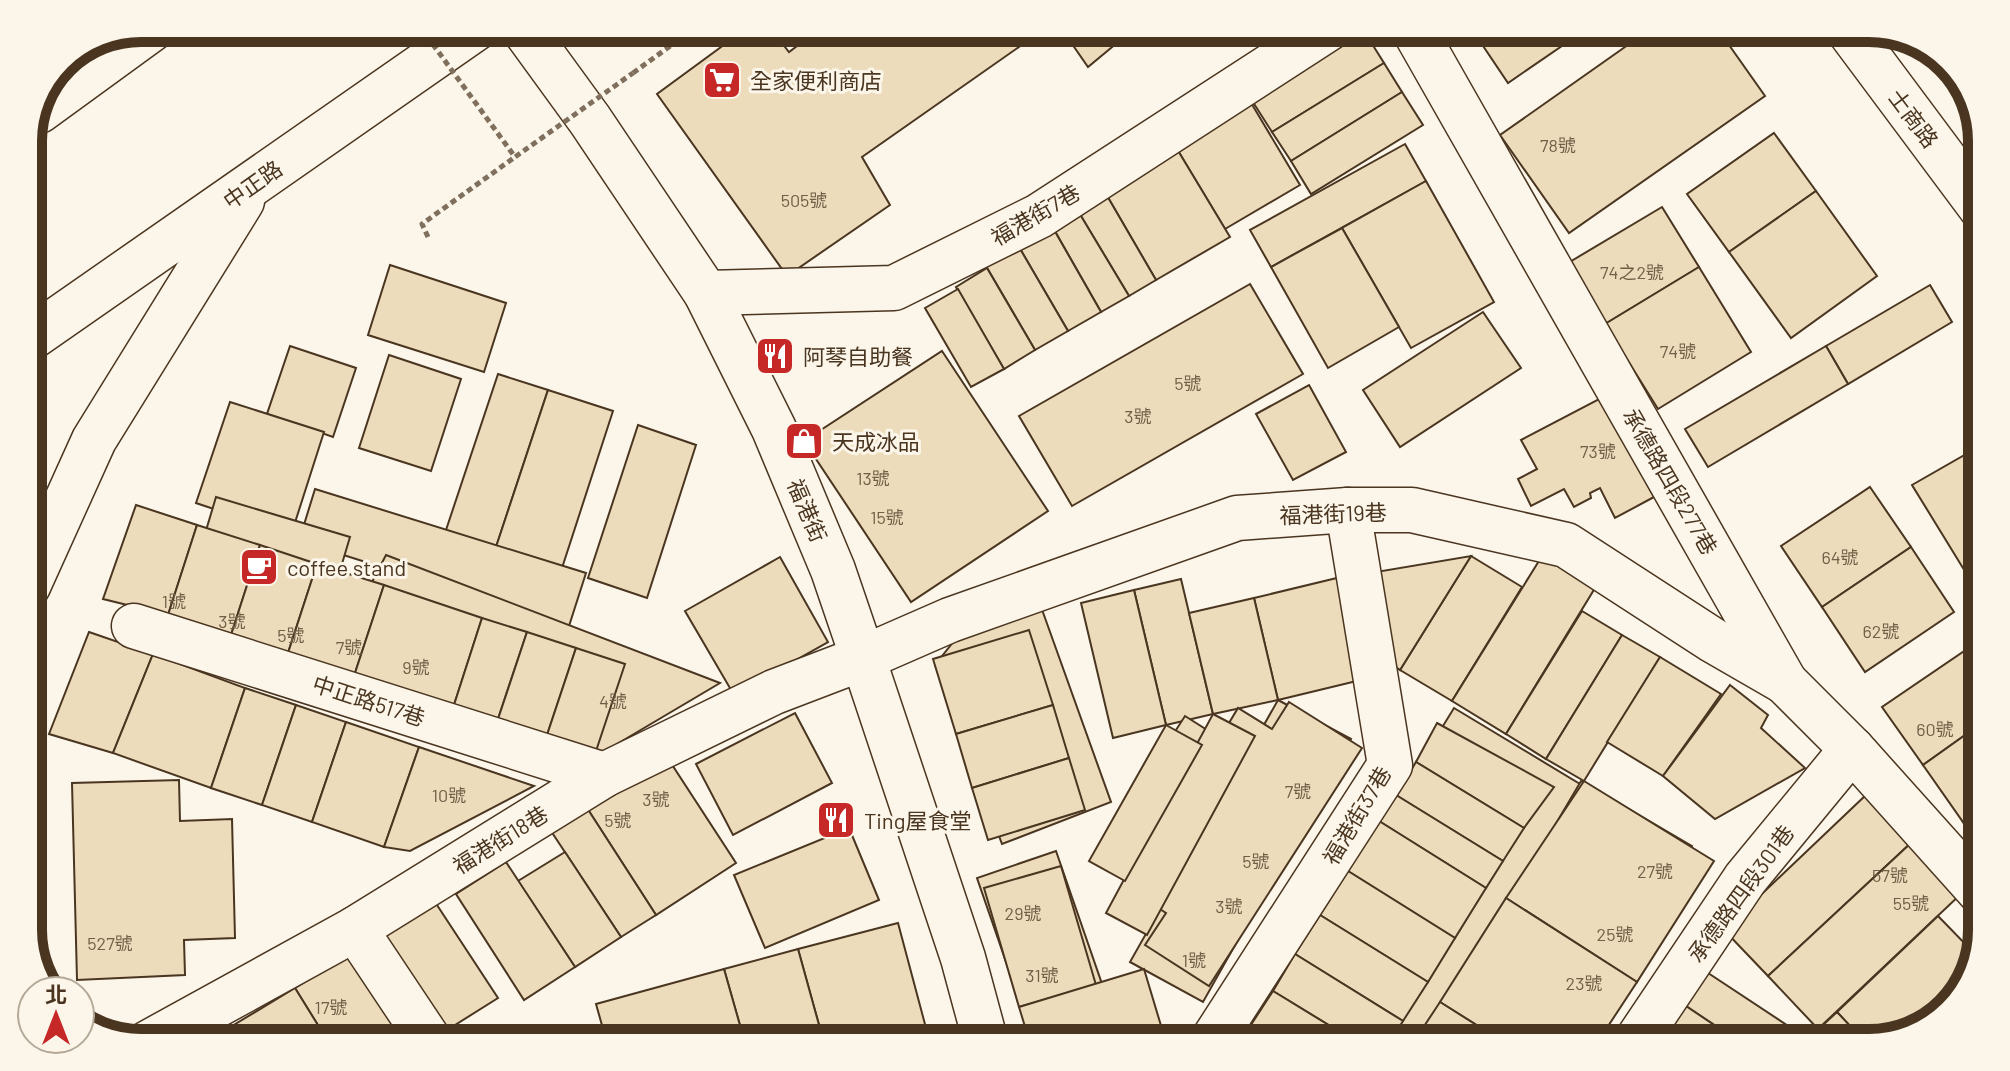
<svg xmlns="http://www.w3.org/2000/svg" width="2010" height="1071" viewBox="0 0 2010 1071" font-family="Barlow,'Noto Sans TC',sans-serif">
  <rect width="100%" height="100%" fill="#fbf6e9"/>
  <!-- building -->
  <g fill="#ecdcbc" stroke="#4a3520" stroke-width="2">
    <polygon points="747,28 770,28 789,52 821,28 1046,28 862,157 890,205 787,276 657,94"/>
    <polygon points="1061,28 1135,28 1088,67"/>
    <polygon points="1206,28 1231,28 1211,38"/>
    <polygon points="1342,28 1362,28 1384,63 1272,132 1244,88"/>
    <polygon points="1471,28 1568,28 1575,37 1508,83"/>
    <polygon points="1652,28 1717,28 1765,96 1569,233 1500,135"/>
    <polygon points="1384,63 1402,92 1291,161 1272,132"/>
    <polygon points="1402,92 1423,125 1311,194 1291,161"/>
    <polygon points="1247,96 1300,185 1225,229 1174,144"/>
    <polygon points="1774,133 1816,191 1729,252 1687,194"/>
    <polygon points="1174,144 1230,237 1156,280 1106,194"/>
    <polygon points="1405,144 1426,181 1271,267 1250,230"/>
    <polygon points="1426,181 1494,302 1411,348 1342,228"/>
    <polygon points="1816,191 1877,276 1791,338 1729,252"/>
    <polygon points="1106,194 1156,280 1129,296 1078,211"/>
    <polygon points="1662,207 1699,267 1605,324 1568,263"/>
    <polygon points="1078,211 1129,296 1101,312 1052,226"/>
    <polygon points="1053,228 1101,312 1068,331 1019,247"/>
    <polygon points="1342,228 1399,327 1328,368 1271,267"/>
    <polygon points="1019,247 1068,331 1035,350 986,266"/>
    <polygon points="390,265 506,303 484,372 368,335"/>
    <polygon points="1699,267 1751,352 1658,409 1605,324"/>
    <polygon points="987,268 1035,350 1004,369 956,287"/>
    <polygon points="1250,284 1303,374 1072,506 1019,416"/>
    <polygon points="1930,285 1952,322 1848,384 1826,346"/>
    <polygon points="958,289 1004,369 971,387 925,308"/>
    <polygon points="1483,312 1521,368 1400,447 1363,390"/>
    <polygon points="290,346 356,368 333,437 267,414"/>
    <polygon points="1826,346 1848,384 1708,467 1685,429"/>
    <polygon points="942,351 1048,511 911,602 804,441"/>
    <polygon points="389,355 461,379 431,471 359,448"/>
    <polygon points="498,374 548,390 496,547 446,530"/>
    <polygon points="1309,385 1346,452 1293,480 1256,414"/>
    <polygon points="548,390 613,411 562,568 496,547"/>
    <polygon points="1601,398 1654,497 1615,518 1600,488 1590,493 1591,498 1574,507 1564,489 1531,506 1518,479 1537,469 1521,440"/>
    <polygon points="230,402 324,432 291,535 196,503"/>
    <polygon points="638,425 696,445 647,598 588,578"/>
    <polygon points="1982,445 1982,599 1912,485"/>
    <polygon points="1870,487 1911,547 1822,607 1781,546"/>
    <polygon points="315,489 586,573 569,626 299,541"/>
    <polygon points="216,497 350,537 310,671 176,631"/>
    <polygon points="136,505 197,525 168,615 103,599"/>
    <polygon points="197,525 260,545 231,635 168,615"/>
    <polygon points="260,545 317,564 288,653 231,635"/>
    <polygon points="1911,547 1954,612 1865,672 1822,607"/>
    <polygon points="386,555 720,683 595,757 333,657"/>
    <polygon points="1471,556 1522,587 1452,701 1400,670"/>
    <polygon points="1471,556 1400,670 1379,655 1376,572"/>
    <polygon points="1542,556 1595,588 1506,734 1452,701"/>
    <polygon points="780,557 828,642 734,695 685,611"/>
    <polygon points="317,564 384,585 354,676 288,653"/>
    <polygon points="1341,577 1365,679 1278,700 1254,598"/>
    <polygon points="1181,579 1213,714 1166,725 1134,590"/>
    <polygon points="384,585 482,618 453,708 354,676"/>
    <polygon points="1134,590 1166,725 1113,738 1081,603"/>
    <polygon points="1254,598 1278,700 1213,714 1189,613"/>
    <polygon points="1040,604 1111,802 1002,844 935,665 962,631"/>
    <polygon points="1582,611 1622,635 1546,759 1506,734"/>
    <polygon points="482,618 527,632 497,722 453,708"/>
    <polygon points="1029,630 1053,705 956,734 933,659"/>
    <polygon points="89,632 153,654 113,753 49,734"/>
    <polygon points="527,632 576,648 546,738 497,722"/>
    <polygon points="1622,635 1660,657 1584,781 1546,759"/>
    <polygon points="1982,639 1982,723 1923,765 1882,707"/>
    <polygon points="576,648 625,664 595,754 546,738"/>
    <polygon points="153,654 245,688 211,788 113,753"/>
    <polygon points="1660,657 1721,694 1663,776 1607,742"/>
    <polygon points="1730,685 1768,715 1761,728 1805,768 1715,819 1663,776"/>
    <polygon points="245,688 296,705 262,805 211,788"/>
    <polygon points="1278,700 1351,739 1203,1002 1130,962"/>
    <polygon points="1289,702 1362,748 1209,986 1145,945 1166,913 1123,885 1138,861 1105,840 1185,716 1220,738 1238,708 1272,729"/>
    <polygon points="296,705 346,722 312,822 262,805"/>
    <polygon points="1053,705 1069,758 972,788 956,734"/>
    <polygon points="1454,708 1590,790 1435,1043 1248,1043"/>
    <polygon points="795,713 832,783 733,835 696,764"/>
    <polygon points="1213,714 1255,736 1147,935 1106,913"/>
    <polygon points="346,722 419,747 384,847 312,822"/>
    <polygon points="1437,723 1554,787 1524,828 1416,762"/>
    <polygon points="1982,723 1982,809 1963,822 1923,765"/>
    <polygon points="1166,725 1202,745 1125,881 1089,861"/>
    <polygon points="419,747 534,786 410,851 384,847"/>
    <polygon points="667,757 736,863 656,915 587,808"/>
    <polygon points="1069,758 1085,810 988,840 972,788"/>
    <polygon points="1416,762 1524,828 1503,861 1396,795"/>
    <polygon points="179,780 180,821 232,819 235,938 184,940 185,975 77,980 72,783"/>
    <polygon points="1581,781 1692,846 1576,1043 1427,1043"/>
    <polygon points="1584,781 1714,861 1637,982 1506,898"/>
    <polygon points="1867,794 1912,842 1768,976 1724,930"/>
    <polygon points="1396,795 1503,861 1486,888 1379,821"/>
    <polygon points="587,808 656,915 621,937 551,831"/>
    <polygon points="1982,809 1982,849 1963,822"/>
    <polygon points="1379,821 1486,888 1455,938 1348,871"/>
    <polygon points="849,828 879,900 765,948 734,875"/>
    <polygon points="1912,842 1962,893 1818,1029 1768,976"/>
    <polygon points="1056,851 1102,984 1023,1011 977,878"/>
    <polygon points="565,852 621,937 575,967 518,881"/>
    <polygon points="506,862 575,967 524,1000 456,894"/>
    <polygon points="1061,866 1096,985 1019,1007 984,888"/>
    <polygon points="1348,871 1455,938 1428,982 1320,915"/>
    <polygon points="1506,898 1637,982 1597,1043 1505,1043 1440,1002"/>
    <polygon points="435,902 498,998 436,1037 374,941"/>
    <polygon points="1320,915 1428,982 1403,1021 1295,954"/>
    <polygon points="1938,916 1976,955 1970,981 1926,1028 1866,1043 1837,1012"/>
    <polygon points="898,923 930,1043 824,1043 798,949"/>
    <polygon points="798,949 824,1043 745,1043 724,969"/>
    <polygon points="355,951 412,1043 329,1043 295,988"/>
    <polygon points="1295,954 1403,1021 1389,1043 1358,1043 1273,991"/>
    <polygon points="1699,967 1808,1039 1806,1043 1741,1043 1677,1000"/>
    <polygon points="724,969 745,1043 607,1043 596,1004"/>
    <polygon points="1144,969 1165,1039 1153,1043 1030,1043 1019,1007"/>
    <polygon points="295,988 329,1043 243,1043 232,1026"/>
    <polygon points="1273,991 1358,1043 1259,1043 1245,1034"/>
    <polygon points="1677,1000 1741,1043 1661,1043"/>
    <polygon points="1440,1002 1505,1043 1413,1043"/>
    <polygon points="1837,1012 1866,1043 1812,1043 1808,1039"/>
  </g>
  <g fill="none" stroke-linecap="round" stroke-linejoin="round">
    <defs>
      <g id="street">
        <polyline points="523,28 590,120 706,293 774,429 833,570 863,658 963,958 986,1043"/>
        <polyline points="1413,28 1785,682 1852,749 1982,894"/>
        <polyline points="1847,28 1982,209"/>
        <polyline points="706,293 894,288 1039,216 1329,28"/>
        <polyline points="134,626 604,775"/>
        <polyline points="355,929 431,1043"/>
        <polyline points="148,1043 355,929 604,775 774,692 863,658 950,620 1237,518 1348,510 1412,510 1566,545 1714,641 1785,682"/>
        <polyline points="1211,1043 1390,765 1348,510"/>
        <polyline points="1635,1043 1745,879 1852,749"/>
      </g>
      <g id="secondary">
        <polyline points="39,111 153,28"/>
        <polyline points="28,340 476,28"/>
        <polyline points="28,586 94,440 242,201"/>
      </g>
    </defs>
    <!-- street casing -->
    <use href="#street" stroke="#4a3520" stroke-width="47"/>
    <!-- secondary casing -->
    <use href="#secondary" stroke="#4a3520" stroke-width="47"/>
    <!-- path -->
    <g stroke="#7f6f5c" stroke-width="5" stroke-dasharray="6 4" stroke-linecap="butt">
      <polyline points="714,28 717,31"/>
      <polyline points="633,73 695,28"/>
      <polyline points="428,237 422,224 515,157"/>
    </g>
    <!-- street -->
    <use href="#street" stroke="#fbf6e9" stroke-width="44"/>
    <!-- secondary -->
    <use href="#secondary" stroke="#fbf6e9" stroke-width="44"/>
    <!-- path-bridge -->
    <polyline stroke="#7f6f5c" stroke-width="5" stroke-dasharray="6 4" stroke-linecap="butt" points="421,28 515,157 633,73"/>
  </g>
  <!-- icons -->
  <defs>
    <symbol id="supermarket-square" viewBox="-11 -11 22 22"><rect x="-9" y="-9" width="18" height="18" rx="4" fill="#c62828" stroke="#fbf6e9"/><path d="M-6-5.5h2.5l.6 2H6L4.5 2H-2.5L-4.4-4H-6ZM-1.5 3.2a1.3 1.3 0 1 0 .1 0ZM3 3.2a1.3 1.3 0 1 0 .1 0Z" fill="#fff"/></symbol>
    <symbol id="restaurant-square" viewBox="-11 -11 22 22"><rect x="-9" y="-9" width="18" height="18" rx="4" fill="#c62828" stroke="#fbf6e9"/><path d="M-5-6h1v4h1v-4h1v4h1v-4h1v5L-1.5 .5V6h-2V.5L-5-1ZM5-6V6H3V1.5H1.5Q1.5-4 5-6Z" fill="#fff"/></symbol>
    <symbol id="shop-square" viewBox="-11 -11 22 22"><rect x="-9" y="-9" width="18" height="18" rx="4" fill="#c62828" stroke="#fbf6e9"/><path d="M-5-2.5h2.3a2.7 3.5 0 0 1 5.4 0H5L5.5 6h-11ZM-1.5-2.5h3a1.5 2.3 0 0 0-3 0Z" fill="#fff"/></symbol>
    <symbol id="cafe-square" viewBox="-11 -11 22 22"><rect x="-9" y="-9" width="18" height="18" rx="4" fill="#c62828" stroke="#fbf6e9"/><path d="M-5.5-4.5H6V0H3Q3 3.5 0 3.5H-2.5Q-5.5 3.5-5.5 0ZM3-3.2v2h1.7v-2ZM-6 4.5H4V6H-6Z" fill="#fff"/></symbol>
  </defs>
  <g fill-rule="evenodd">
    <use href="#supermarket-square" x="700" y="58" width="44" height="44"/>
    <use href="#restaurant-square" x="753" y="334" width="44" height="44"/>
    <use href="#shop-square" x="782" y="419" width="44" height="44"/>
    <use href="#cafe-square" x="237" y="545" width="44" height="44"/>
    <use href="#restaurant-square" x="814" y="798" width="44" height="44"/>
  </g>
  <g text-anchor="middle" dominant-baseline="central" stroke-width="6" stroke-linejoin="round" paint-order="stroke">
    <!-- number labels -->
    <g font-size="18" fill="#725f47">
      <text x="1558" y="145">78號</text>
      <text x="804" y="200">505號</text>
      <text x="1632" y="272">74之2號</text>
      <text x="1678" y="351">74號</text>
      <text x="1188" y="383">5號</text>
      <text x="1138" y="416">3號</text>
      <text x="1598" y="451">73號</text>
      <text x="873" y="478">13號</text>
      <text x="887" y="517">15號</text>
      <text x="1840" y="557">64號</text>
      <text x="174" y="601">1號</text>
      <text x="232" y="621">3號</text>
      <text x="1881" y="631">62號</text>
      <text x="291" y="635">5號</text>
      <text x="349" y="647">7號</text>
      <text x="416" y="667">9號</text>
      <text x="613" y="701">4號</text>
      <text x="1935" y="729">60號</text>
      <text x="1298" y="791">7號</text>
      <text x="449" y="795">10號</text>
      <text x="656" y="799">3號</text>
      <text x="618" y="820">5號</text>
      <text x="1256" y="861">5號</text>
      <text x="1655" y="871">27號</text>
      <text x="1890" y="875">57號</text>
      <text x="1911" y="903">55號</text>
      <text x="1229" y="906">3號</text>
      <text x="1023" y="913">29號</text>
      <text x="1615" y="934">25號</text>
      <text x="110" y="943">527號</text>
      <text x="1194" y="960">1號</text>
      <text x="1042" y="975">31號</text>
      <text x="1584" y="983">23號</text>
      <text x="331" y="1007">17號</text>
    </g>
    <!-- poi labels -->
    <g font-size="22" fill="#4a3520" stroke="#fbf6e9" text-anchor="start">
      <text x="750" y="80">全家便利商店</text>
      <text x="803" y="356">阿琴自助餐</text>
      <text x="832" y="441">天成冰品</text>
      <text x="287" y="567">coffee stand</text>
      <text x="864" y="820">Ting屋食堂</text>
    </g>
    <!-- street labels -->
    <g font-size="22" fill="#4a3520" stroke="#fbf6e9">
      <text transform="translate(1914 118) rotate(53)">士商路</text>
      <text transform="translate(252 184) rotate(-35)">中正路</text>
      <text transform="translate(1035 214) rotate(-30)">福港街7巷</text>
      <text transform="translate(1671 481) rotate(60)">承德路四段277巷</text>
      <text transform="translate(808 510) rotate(67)">福港街</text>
      <text transform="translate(1333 513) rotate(-2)">福港街19巷</text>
      <text transform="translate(369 700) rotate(18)">中正路517巷</text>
      <text transform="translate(1356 815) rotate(-59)">福港街37巷</text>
      <text transform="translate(500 839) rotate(-32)">福港街18巷</text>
      <text transform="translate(1740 893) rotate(-54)">承德路四段301巷</text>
    </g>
  </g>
  <!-- crop -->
  <path d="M0 0H2010V1071H0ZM141 42H1869A99 99 0 0 1 1968 141V930A99 99 0 0 1 1869 1029H141A99 99 0 0 1 42 930V141A99 99 0 0 1 141 42Z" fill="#fbf6e9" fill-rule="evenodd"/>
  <path fill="none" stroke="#4a3520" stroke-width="10" d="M141 42H1869A99 99 0 0 1 1968 141V930A99 99 0 0 1 1869 1029H141A99 99 0 0 1 42 930V141A99 99 0 0 1 141 42Z"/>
  <!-- north arrow -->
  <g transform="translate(56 1015)"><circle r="38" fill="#fbf6e9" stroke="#b4a999" stroke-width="2"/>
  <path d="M0-6L14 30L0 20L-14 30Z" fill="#c62828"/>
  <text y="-12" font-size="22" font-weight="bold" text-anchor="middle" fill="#4a3520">北</text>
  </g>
</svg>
